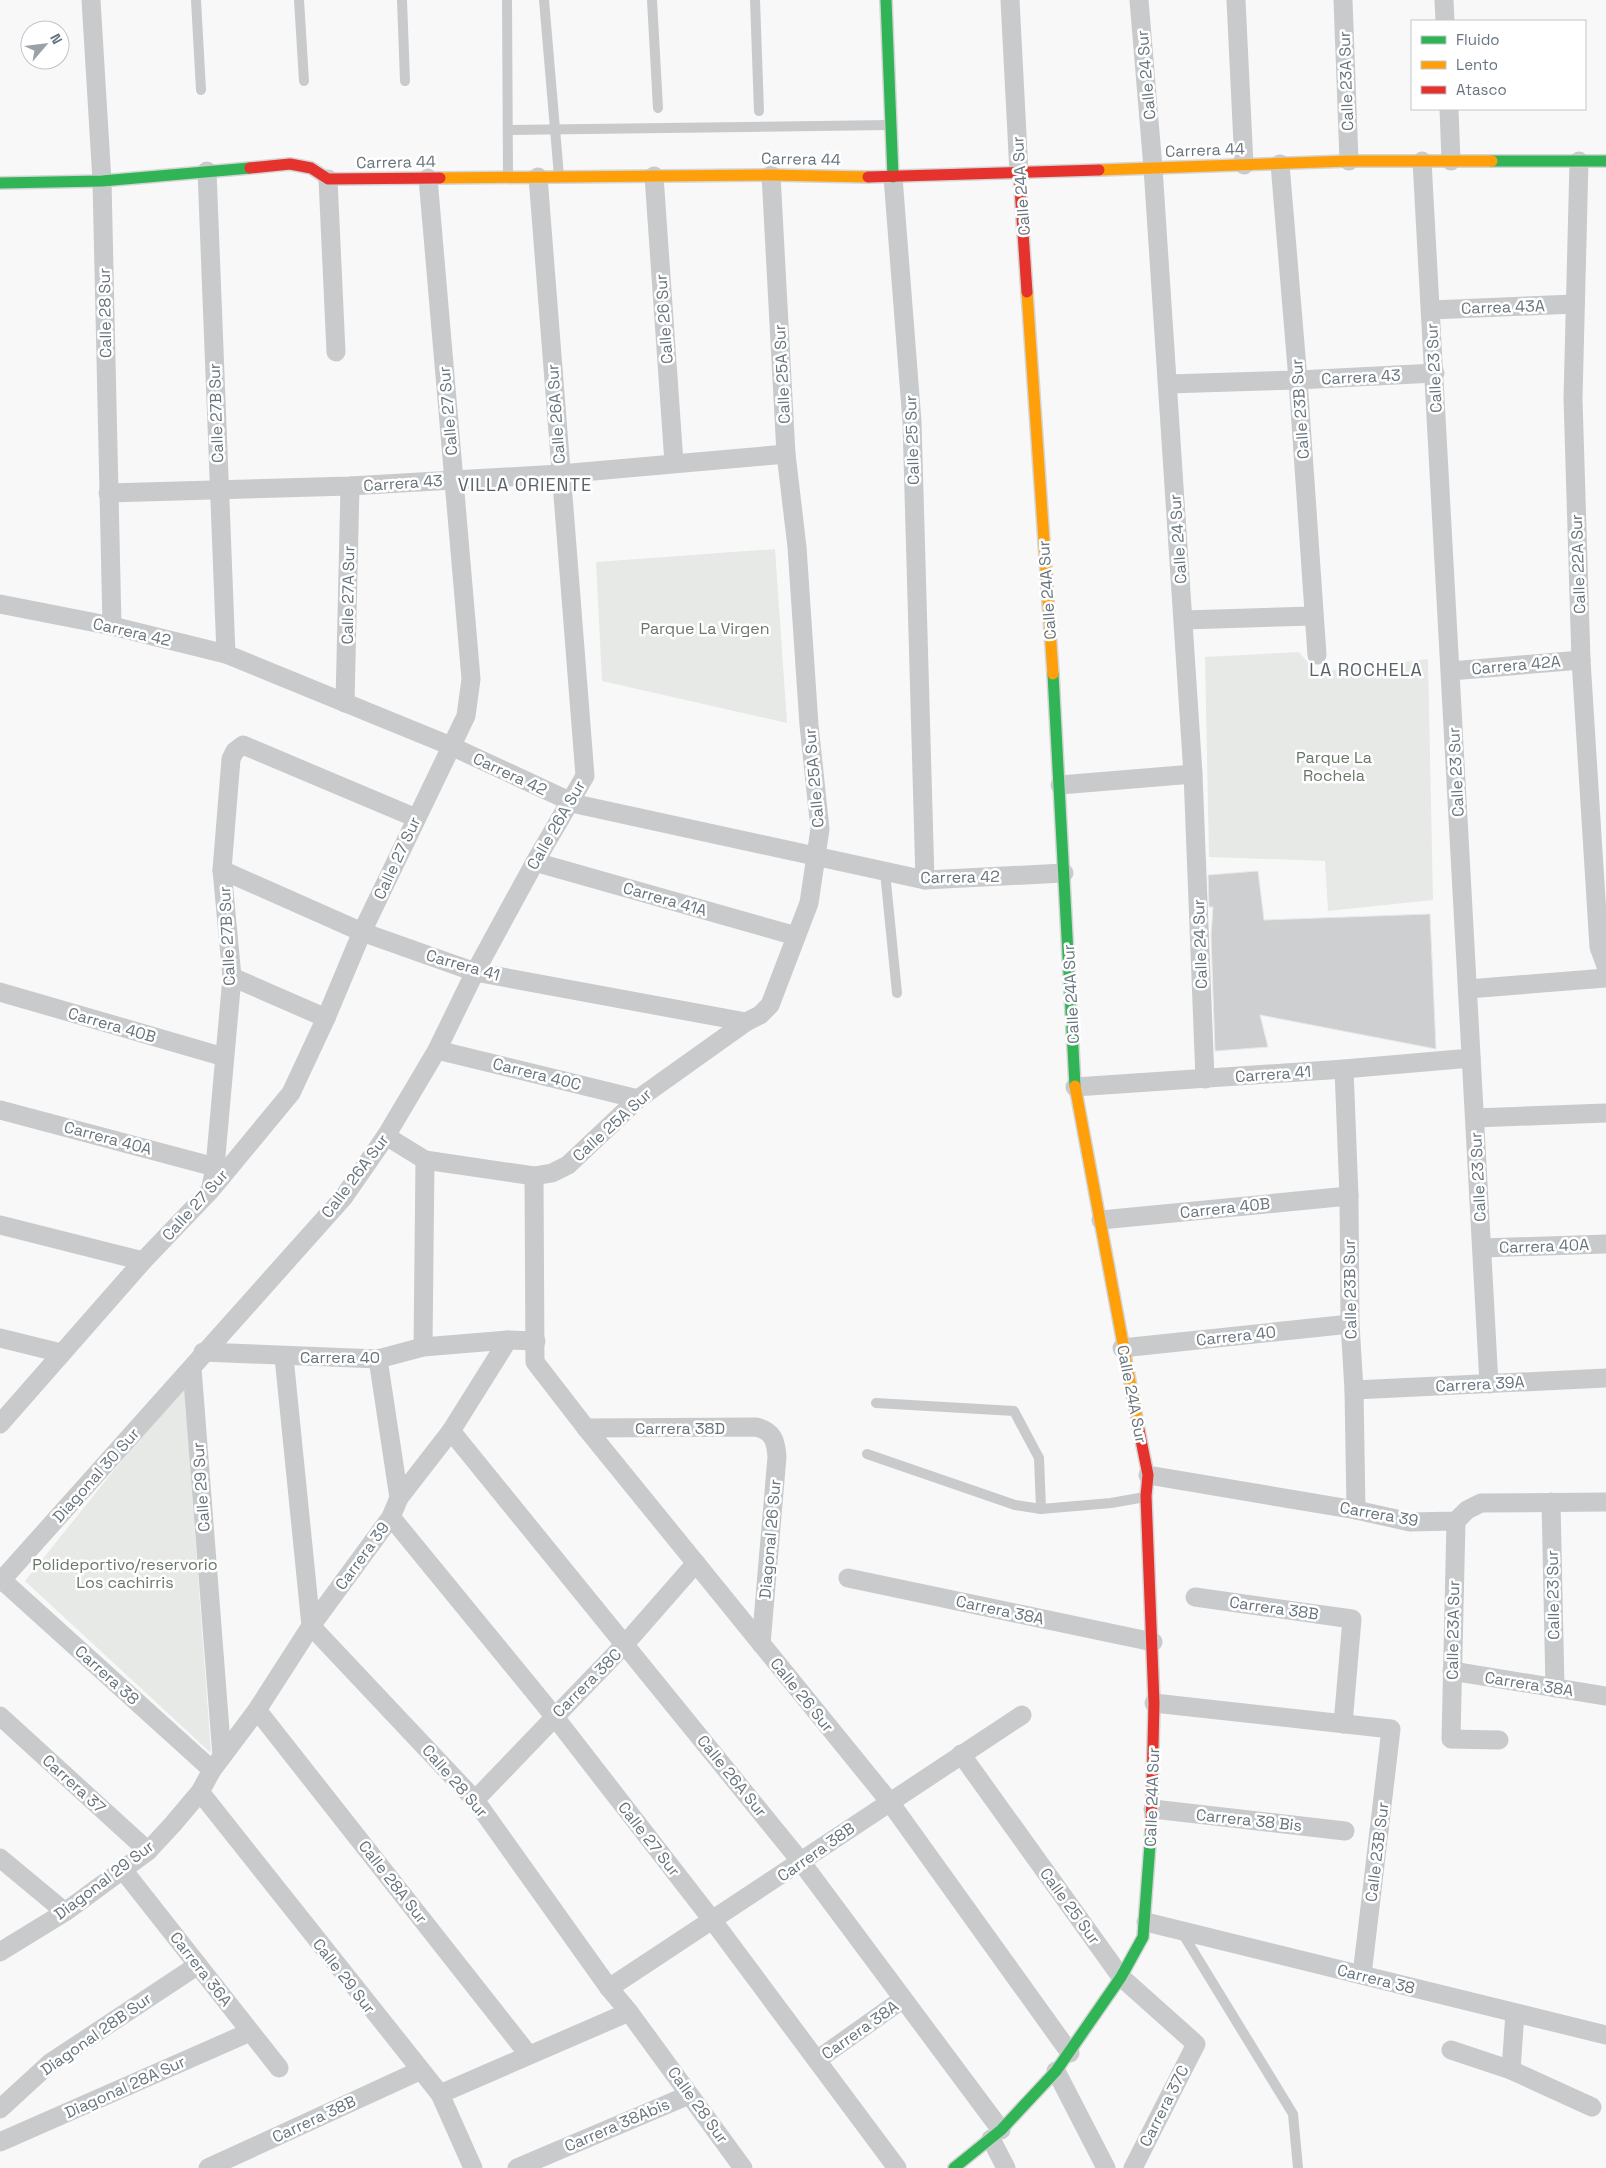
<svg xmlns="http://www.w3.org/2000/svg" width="1606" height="2168" viewBox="0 0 1606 2168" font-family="'Space Grotesk',sans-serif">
  <rect width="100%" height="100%" fill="#f8f8f8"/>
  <!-- green -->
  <g fill="#e7e9e6">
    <polygon points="775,549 787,723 602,681 596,562"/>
    <polygon points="1299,652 1316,672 1428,659 1433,900 1328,911 1325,861 1209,857 1205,657"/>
    <polygon points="184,1383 211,1753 25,1581"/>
  </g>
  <!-- building -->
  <polygon fill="#cecfd0" stroke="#e8e8e8" points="1258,871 1264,920 1430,914 1436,1049 1260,1015 1268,1047 1215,1051 1211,936 1213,907 1209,907 1208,875"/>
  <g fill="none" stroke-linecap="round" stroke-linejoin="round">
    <defs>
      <g id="fast">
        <polyline points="886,0 893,177"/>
        <polyline points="1492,161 1606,161"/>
        <polyline points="0,183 102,181 250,168"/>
        <polyline points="1053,674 1075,1086"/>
        <polyline points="954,2168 1001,2130 1056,2071 1121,1977 1143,1937 1151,1831"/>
      </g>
      <g id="slow">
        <polyline points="1099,170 1349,161 1492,161"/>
        <polyline points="440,178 771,175 868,177"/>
        <polyline points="1027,292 1053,674"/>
        <polyline points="1075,1086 1139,1430"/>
      </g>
      <g id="jam">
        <polyline points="250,168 290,164 311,168 328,179 440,178"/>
        <polyline points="1019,173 1027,292"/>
        <polyline points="868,177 1099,170"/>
        <polyline points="1139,1430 1148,1475 1146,1496 1154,1703 1151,1831"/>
      </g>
    </defs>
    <!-- fast casing -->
    <use href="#fast" stroke="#d4d5d5" stroke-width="14"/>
    <!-- slow casing -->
    <use href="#slow" stroke="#d4d5d5" stroke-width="14"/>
    <!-- jam casing -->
    <use href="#jam" stroke="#d4d5d5" stroke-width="14"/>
    <!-- lane -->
    <g stroke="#c9cacc" stroke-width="10">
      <polyline points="196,0 201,90"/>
      <polyline points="299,0 304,81"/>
      <polyline points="402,0 405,81"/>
      <polyline points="507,0 508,176"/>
      <polyline points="544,0 559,176"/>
      <polyline points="652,0 658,108"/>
      <polyline points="755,0 759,111"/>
      <polyline points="508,130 889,125"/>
      <polyline points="885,872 897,993"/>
      <polyline points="876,1403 1014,1411 1039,1458 1041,1509"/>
      <polyline points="867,1454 1015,1505 1041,1509 1111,1503 1145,1497"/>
      <polyline points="1181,1931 1293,2114 1298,2168"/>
    </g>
    <!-- street -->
    <g stroke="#c9cacc" stroke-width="19">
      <polyline points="91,0 102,181 112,626"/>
      <polyline points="1010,0 1019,173"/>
      <polyline points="1139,0 1153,168 1193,774 1205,1079"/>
      <polyline points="1236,0 1244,165"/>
      <polyline points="1343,0 1349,161"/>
      <polyline points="1444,0 1445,21"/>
      <polyline points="1449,109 1451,161"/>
      <polyline points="1422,161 1489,1384"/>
      <polyline points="1579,161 1573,399 1581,660 1599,947 1606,966"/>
      <polyline points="1280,164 1298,380 1317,655"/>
      <polyline points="207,171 226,654"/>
      <polyline points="654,176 674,463"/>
      <polyline points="893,177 912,422 925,880"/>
      <polyline points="328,179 336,352"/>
      <polyline points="1431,310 1575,304"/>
      <polyline points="1168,384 1298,380 1435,373"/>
      <polyline points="108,493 350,486 560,474 786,454"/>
      <polyline points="0,604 112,626 226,654 451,746 576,804 925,880 1064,873"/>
      <polyline points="1184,620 1313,616"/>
      <polyline points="1451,671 1581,660"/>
      <polyline points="345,703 350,486"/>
      <polyline points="1060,785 1193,774"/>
      <polyline points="535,862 796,936"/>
      <polyline points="222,870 362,932 475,972 746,1022"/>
      <polyline points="232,977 326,1018"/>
      <polyline points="1468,989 1606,978"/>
      <polyline points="0,992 224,1057"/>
      <polyline points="437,1050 638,1099"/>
      <polyline points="1344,1069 1349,1196 1350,1324 1354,1390 1356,1510"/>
      <polyline points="1075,1087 1344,1069 1471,1058"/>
      <polyline points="0,1110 215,1167"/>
      <polyline points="1475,1118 1606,1113"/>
      <polyline points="386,1136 425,1160 534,1176 552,1173 568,1165 638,1099 746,1022 760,1015 770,1005 809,903 820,829 809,725 797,547 786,454 771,175"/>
      <polyline points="534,1176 535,1362 586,1428 889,1801 1070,2053"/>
      <polyline points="211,1187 215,1167 232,977 222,870 231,759 235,751 243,745 416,818"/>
      <polyline points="1101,1220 1349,1196"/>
      <polyline points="0,1225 143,1261"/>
      <polyline points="1482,1248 1606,1244"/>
      <polyline points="0,1338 61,1353"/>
      <polyline points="423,1347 425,1160"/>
      <polyline points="1122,1348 1350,1324"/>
      <polyline points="203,1352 378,1359 423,1347 508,1340 536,1341"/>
      <polyline points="284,1357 311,1626 475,1800 609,1988 629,2012 743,2168"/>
      <polyline points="378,1359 399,1498"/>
      <polyline points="192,1368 222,1756"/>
      <polyline points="1354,1390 1606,1378"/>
      <polyline points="0,1424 143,1261 210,1191 291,1093 326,1018 362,932 466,716 471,679 428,178"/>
      <path d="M586,1428L756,1427C773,1431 776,1441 777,1457L761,1644"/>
      <polyline points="451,1431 802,1863 1001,2130"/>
      <polyline points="1148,1475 1356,1510 1410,1522 1456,1521 1467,1510 1481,1503 1606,1502"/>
      <polyline points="1551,1502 1555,1688"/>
      <polyline points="391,1517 554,1716 713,1921 897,2168"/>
      <polyline points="1456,1521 1451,1739 1499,1740"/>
      <polyline points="848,1578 1153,1642"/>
      <polyline points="2,1580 212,1770"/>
      <polyline points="0,1582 343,1198 386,1136 437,1050 475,972 535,862 585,776 538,177"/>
      <polyline points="1195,1597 1352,1619 1343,1724"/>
      <polyline points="1452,1671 1606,1696"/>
      <polyline points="1154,1703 1391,1729 1362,1975"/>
      <polyline points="257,1710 528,2054"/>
      <polyline points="0,1716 148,1851"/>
      <polyline points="961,1754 1121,1977 1196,2044 1133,2168"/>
      <polyline points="200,1792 440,2094 473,2168"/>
      <polyline points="475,1800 625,1644 696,1563"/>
      <polyline points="1153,1809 1345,1831"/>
      <polyline points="0,1858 65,1912"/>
      <polyline points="123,1870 279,2068"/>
      <polyline points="1146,1922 1606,2035"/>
      <polyline points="0,1952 65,1912 148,1851 173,1824 200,1792 212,1770 257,1710 311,1626 391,1517 399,1498 451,1431 508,1340"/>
      <polyline points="609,1988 1022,1715"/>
      <polyline points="1451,2050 1511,2070 1592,2107"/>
      <polyline points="817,2060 903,1999"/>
      <polyline points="1511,2070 1515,2013"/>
      <polyline points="1056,2071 1106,2168"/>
      <polyline points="440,2094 629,2012"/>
      <polyline points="0,2109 50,2063 198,1965"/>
      <polyline points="991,2139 1006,2168"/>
      <polyline points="0,2142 250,2032"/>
      <polyline points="208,2168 419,2071"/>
      <polyline points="517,2168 689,2095"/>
    </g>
    <!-- fast -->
    <use href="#fast" stroke="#30b455" stroke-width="11"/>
    <!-- slow -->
    <use href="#slow" stroke="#ff9f0a" stroke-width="11"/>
    <!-- jam -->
    <use href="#jam" stroke="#e5322d" stroke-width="11"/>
  </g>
  <g text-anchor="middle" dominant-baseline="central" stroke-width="5" stroke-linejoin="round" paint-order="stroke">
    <!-- street labels -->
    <g font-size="16" fill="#67747e" stroke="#fff">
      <text transform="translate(1146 75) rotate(-95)">Calle 24 Sur</text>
      <text transform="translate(1346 81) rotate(-92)">Calle 23A Sur</text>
      <text transform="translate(1205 150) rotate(-2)">Carrera 44</text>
      <text transform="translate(801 159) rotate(1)">Carrera 44</text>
      <text transform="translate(396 162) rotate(-1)">Carrera 44</text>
      <text transform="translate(1021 186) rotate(-94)">Calle 24A Sur</text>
      <text transform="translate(1503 307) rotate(-2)">Carrea 43A</text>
      <text transform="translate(105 313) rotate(-91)">Calle 28 Sur</text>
      <text transform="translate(664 319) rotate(-94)">Calle 26 Sur</text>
      <text transform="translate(1434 368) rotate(-93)">Calle 23 Sur</text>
      <text transform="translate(782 374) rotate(-93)">Calle 25A Sur</text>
      <text transform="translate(1361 377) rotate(-3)">Carrera 43</text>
      <text transform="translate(1300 409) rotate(-94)">Calle 23B Sur</text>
      <text transform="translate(448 411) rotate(-95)">Calle 27 Sur</text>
      <text transform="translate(216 413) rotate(-92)">Calle 27B Sur</text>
      <text transform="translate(556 414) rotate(-94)">Calle 26A Sur</text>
      <text transform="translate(912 440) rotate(-92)">Calle 25 Sur</text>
      <text transform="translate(403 483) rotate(-4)">Carrera 43</text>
      <text transform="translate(1178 539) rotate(-94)">Calle 24 Sur</text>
      <text transform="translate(1578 564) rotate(-92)">Calle 22A Sur</text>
      <text transform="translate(1047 590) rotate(-94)">Calle 24A Sur</text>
      <text transform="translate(348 595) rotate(-89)">Calle 27A Sur</text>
      <text transform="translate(132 632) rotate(13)">Carrera 42</text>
      <text transform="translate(1516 665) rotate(-5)">Carrera 42A</text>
      <text transform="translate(1456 772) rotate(-93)">Calle 23 Sur</text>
      <text transform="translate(510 774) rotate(25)">Carrera 42</text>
      <text transform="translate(814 778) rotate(-95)">Calle 25A Sur</text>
      <text transform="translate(556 825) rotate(-60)">Calle 26A Sur</text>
      <text transform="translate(397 858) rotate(-65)">Calle 27 Sur</text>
      <text transform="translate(960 877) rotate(-1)">Carrera 42</text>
      <text transform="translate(665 899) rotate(16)">Carrera 41A</text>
      <text transform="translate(227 936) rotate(-93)">Calle 27B Sur</text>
      <text transform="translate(1200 944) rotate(-92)">Calle 24 Sur</text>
      <text transform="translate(463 965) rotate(16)">Carrera 41</text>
      <text transform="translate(1071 994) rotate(-93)">Calle 24A Sur</text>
      <text transform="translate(112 1025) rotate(16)">Carrera 40B</text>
      <text transform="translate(537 1074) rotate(14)">Carrera 40C</text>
      <text transform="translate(1273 1074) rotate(-4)">Carrera 41</text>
      <text transform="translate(612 1125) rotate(-42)">Calle 25A Sur</text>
      <text transform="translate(108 1138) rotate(15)">Carrera 40A</text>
      <text transform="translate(355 1176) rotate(-53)">Calle 26A Sur</text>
      <text transform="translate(1478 1177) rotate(-93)">Calle 23 Sur</text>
      <text transform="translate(195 1205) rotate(-48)">Calle 27 Sur</text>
      <text transform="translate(1225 1208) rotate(-6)">Carrera 40B</text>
      <text transform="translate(1544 1246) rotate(-2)">Carrera 40A</text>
      <text transform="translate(1350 1289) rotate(-91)">Calle 23B Sur</text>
      <text transform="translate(1236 1336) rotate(-6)">Carrera 40</text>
      <text x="340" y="1357">Carrera 40</text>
      <text transform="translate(1480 1384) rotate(-3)">Carrera 39A</text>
      <text transform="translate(1132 1394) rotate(79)">Calle 24A Sur</text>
      <text x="680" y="1428">Carrera 38D</text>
      <text transform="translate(96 1475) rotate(-48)">Diagonal 30 Sur</text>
      <text transform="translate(201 1487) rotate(-94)">Calle 29 Sur</text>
      <text transform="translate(1379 1514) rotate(10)">Carrera 39</text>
      <text transform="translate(770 1539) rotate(-85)">Diagonal 26 Sur</text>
      <text transform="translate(362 1556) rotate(-54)">Carrera 39</text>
      <text transform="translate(1553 1595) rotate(-91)">Calle 23 Sur</text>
      <text transform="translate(1274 1608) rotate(8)">Carrera 38B</text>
      <text transform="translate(1000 1610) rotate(12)">Carrera 38A</text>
      <text transform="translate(1453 1630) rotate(-89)">Calle 23A Sur</text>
      <text transform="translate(107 1675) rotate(42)">Carrera 38</text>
      <text transform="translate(587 1683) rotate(-45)">Carrera 38C</text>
      <text transform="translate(1529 1684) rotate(9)">Carrera 38A</text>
      <text transform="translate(802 1695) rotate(51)">Calle 26 Sur</text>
      <text transform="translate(732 1776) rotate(51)">Calle 26A Sur</text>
      <text transform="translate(455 1781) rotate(49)">Calle 28 Sur</text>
      <text transform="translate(74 1784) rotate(42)">Carrera 37</text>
      <text transform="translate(1152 1797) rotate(-88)">Calle 24A Sur</text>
      <text transform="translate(1249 1820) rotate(6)">Carrera 38 Bis</text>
      <text transform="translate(649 1839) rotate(52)">Calle 27 Sur</text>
      <text transform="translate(816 1852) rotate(-35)">Carrera 38B</text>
      <text transform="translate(1377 1852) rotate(-83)">Calle 23B Sur</text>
      <text transform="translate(104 1880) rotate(-37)">Diagonal 29 Sur</text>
      <text transform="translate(393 1882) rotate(52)">Calle 28A Sur</text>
      <text transform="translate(1070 1906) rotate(54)">Calle 25 Sur</text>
      <text transform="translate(201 1969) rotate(52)">Carrera 36A</text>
      <text transform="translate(344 1976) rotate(52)">Calle 29 Sur</text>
      <text transform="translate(1376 1979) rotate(14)">Carrera 38</text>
      <text transform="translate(860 2030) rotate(-35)">Carrera 38A</text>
      <text transform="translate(96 2034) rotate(-35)">Diagonal 28B Sur</text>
      <text transform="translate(125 2087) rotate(-24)">Diagonal 28A Sur</text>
      <text transform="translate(698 2105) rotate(54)">Calle 28 Sur</text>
      <text transform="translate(1164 2106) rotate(-63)">Carrera 37C</text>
      <text transform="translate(314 2119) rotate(-25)">Carrera 38B</text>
      <text transform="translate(617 2125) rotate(-23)">Carrera 38Abis</text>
    </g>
    <!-- park labels -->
    <g font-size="16" fill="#687766" stroke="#fff">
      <text x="705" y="628">Parque La Virgen</text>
      <text x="1334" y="757">Parque La<tspan x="1334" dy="18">Rochela</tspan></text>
      <text x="125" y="1564">Polideportivo/reservorio<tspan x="125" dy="18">Los cachirris</tspan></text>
    </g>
    <!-- neighbourhood labels -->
    <g font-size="18" letter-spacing="1" fill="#59626a" stroke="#fff">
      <text x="525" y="484">VILLA ORIENTE</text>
      <text x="1366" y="669">LA ROCHELA</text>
    </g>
  </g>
  <!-- legend -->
  <rect x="1411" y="20" width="175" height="90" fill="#ffffff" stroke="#c2c7cb"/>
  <rect x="1421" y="36" width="25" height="8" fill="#30b455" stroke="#c2c7cb"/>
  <text x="1456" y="45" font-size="15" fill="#67747e">Fluido</text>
  <rect x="1421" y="61" width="25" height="8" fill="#ff9f0a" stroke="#c2c7cb"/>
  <text x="1456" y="70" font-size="15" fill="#67747e">Lento</text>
  <rect x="1421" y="86" width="25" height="8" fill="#e5322d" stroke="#c2c7cb"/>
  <text x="1456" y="95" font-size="15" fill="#67747e">Atasco</text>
  <!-- north arrow -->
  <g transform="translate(45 45) rotate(62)"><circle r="24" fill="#ffffff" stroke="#c2c7cb"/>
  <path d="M0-4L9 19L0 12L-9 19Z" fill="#9aa2a9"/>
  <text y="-8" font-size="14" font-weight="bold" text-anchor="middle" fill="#67747e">N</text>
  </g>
</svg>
